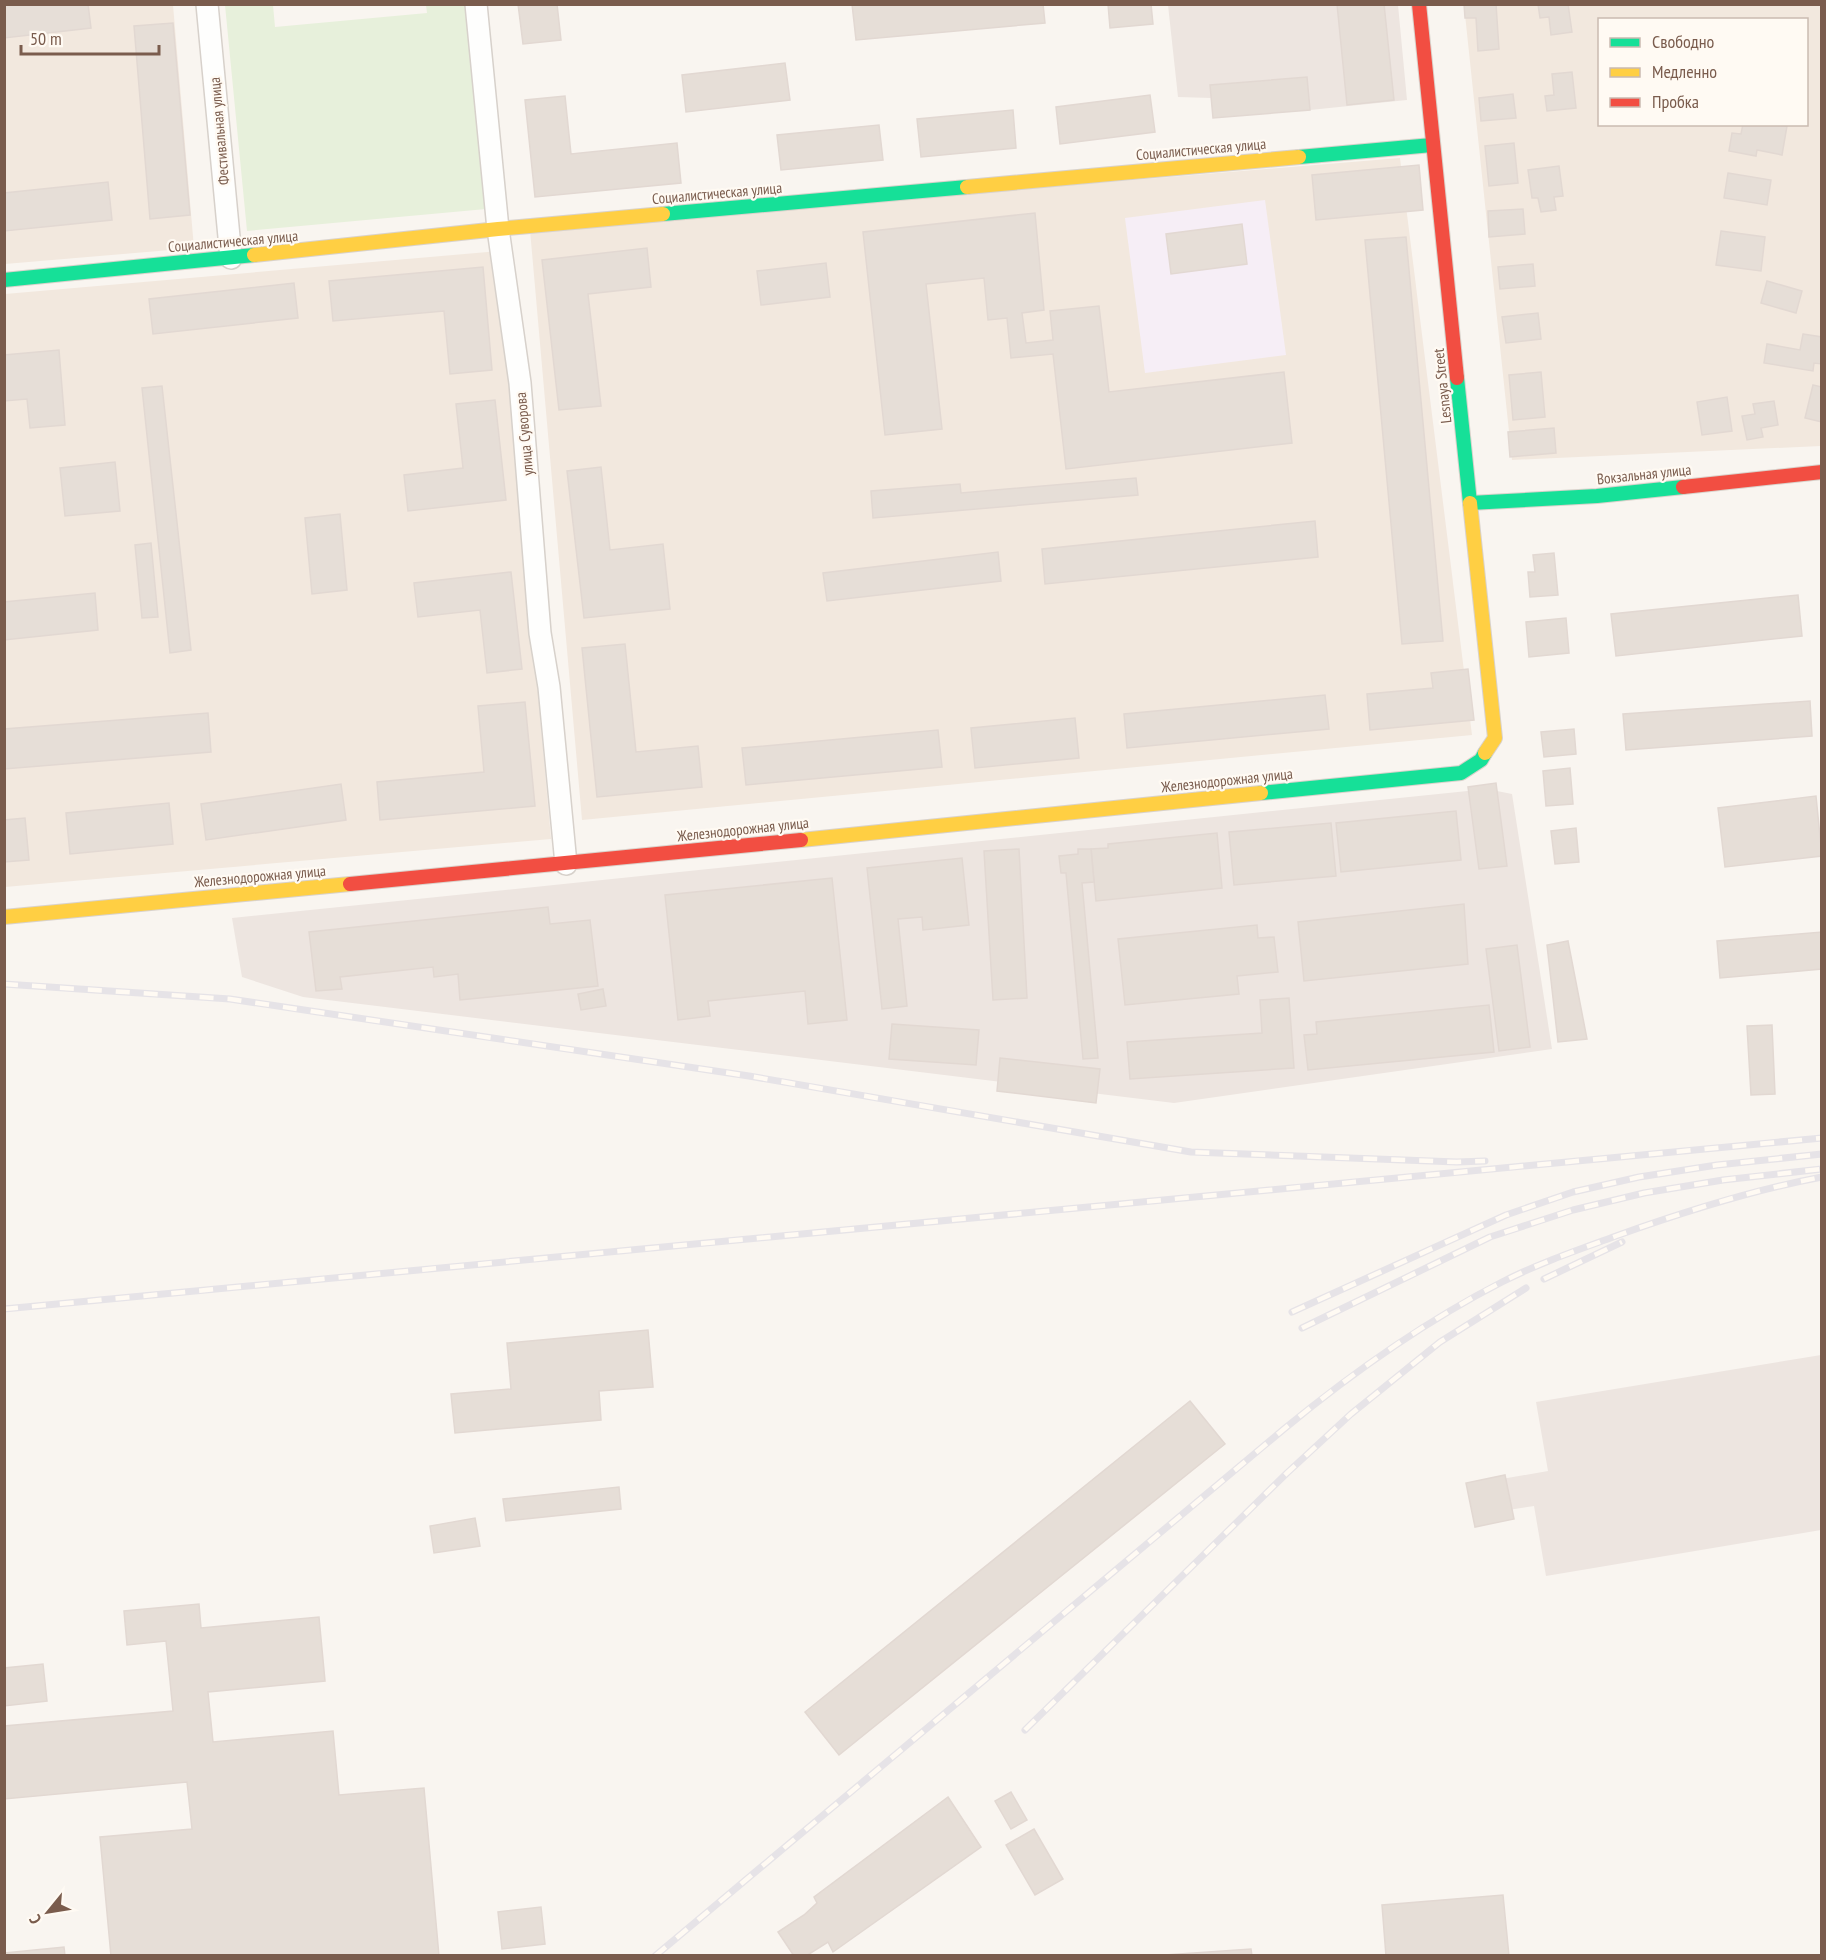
<svg xmlns="http://www.w3.org/2000/svg" width="1826" height="1960" viewBox="0 0 1826 1960" font-family="'PT Sans Narrow',sans-serif">
  <rect width="100%" height="100%" fill="#f9f5f0"/>
  <!-- residential -->
  <g fill="#f2e8de" fill-rule="evenodd">
    <polygon points="5,5 173,5 194,248 5,264"/>
    <path d="M1464,5H1821V446L1512,460ZM1600,20H1806V124H1600Z"/>
    <polygon points="1400,158 1472,735 582,820 530,230"/>
    <polygon points="499,251 551,839 5,887 5,294"/>
  </g>
  <!-- industrial -->
  <g fill="#ede5e0">
    <polygon points="1168,5 1398,5 1407,100 1310,110 1306,77 1210,85 1211,98 1178,97"/>
    <polygon points="1487,789 1512,794 1552,1049 1174,1103 303,997 242,977 232,918"/>
    <polygon points="1821,1355 1821,1530 1546,1576 1534,1506 1495,1512 1490,1481 1548,1471 1536,1402"/>
  </g>
  <!-- education -->
  <polygon fill="#f6eef6" points="1265,200 1286,355 1145,373 1125,218"/>
  <!-- green -->
  <polygon fill="#e7f0db" points="225,5 273,5 275,27 427,13 426,5 467,5 486,209 247,231"/>
  <!-- building -->
  <g fill="#e6ded7" stroke="#e2d8d2" stroke-width="1.5">
    <polygon points="4,4 88,4 91,28 4,38"/>
    <polygon points="518,4 557,4 561,40 523,44"/>
    <polygon points="852,4 1043,4 1045,23 856,40"/>
    <polygon points="1108,4 1151,4 1153,24 1110,28"/>
    <polygon points="1337,4 1384,4 1394,100 1347,105"/>
    <polygon points="1464,4 1496,4 1499,49 1478,51 1476,18 1465,18"/>
    <polygon points="1538,4 1568,4 1572,32 1551,35 1549,17 1540,18"/>
    <polygon points="173,23 190,215 150,219 134,26"/>
    <polygon points="785,63 790,100 686,112 682,75"/>
    <polygon points="1572,72 1576,108 1547,111 1545,96 1554,95 1552,74"/>
    <polygon points="1307,77 1310,110 1213,118 1210,85"/>
    <polygon points="1513,94 1516,118 1481,121 1479,98"/>
    <polygon points="1150,95 1155,132 1060,144 1056,107"/>
    <polygon points="565,96 571,154 677,143 681,183 535,197 525,100"/>
    <polygon points="1013,110 1016,148 921,157 917,119"/>
    <polygon points="1743,124 1787,126 1782,155 1757,150 1756,156 1729,151 1732,133 1741,134"/>
    <polygon points="879,125 883,160 781,170 777,135"/>
    <polygon points="1514,143 1518,183 1489,186 1485,146"/>
    <polygon points="1419,165 1423,210 1316,220 1312,175"/>
    <polygon points="1559,166 1563,196 1554,197 1556,210 1541,212 1538,198 1532,198 1528,170"/>
    <polygon points="1728,173 1771,180 1767,205 1724,198"/>
    <polygon points="108,182 112,220 4,231 4,193"/>
    <polygon points="1523,209 1525,234 1489,237 1488,211"/>
    <polygon points="1035,213 1044,310 1022,313 1026,343 1053,340 1050,311 1099,306 1109,392 1284,372 1292,443 1066,469 1053,354 1011,358 1007,318 988,320 984,278 926,284 942,429 885,435 863,232"/>
    <polygon points="1242,224 1247,264 1171,274 1166,234"/>
    <polygon points="1721,231 1765,237 1761,271 1716,265"/>
    <polygon points="1406,237 1443,641 1402,644 1365,240"/>
    <polygon points="647,248 651,287 588,294 601,406 559,410 542,260"/>
    <polygon points="826,263 830,297 761,305 757,271"/>
    <polygon points="1533,264 1535,286 1500,289 1498,267"/>
    <polygon points="483,267 492,370 450,374 444,311 333,321 329,281"/>
    <polygon points="1767,281 1802,291 1796,313 1761,303"/>
    <polygon points="294,283 298,318 153,334 149,299"/>
    <polygon points="1538,313 1541,339 1506,343 1502,317"/>
    <polygon points="1803,334 1822,337 1822,364 1814,363 1813,371 1764,363 1767,344 1800,350"/>
    <polygon points="59,350 65,425 30,428 27,399 4,401 4,355"/>
    <polygon points="1541,372 1545,417 1513,420 1509,375"/>
    <polygon points="1813,385 1822,387 1822,422 1805,418"/>
    <polygon points="162,386 191,650 170,653 142,388"/>
    <polygon points="1727,397 1732,431 1702,435 1697,402"/>
    <polygon points="495,400 506,500 408,511 404,475 463,468 456,404"/>
    <polygon points="1774,401 1778,425 1761,428 1763,437 1747,440 1742,416 1755,414 1753,404"/>
    <polygon points="1554,428 1556,453 1510,457 1508,432"/>
    <polygon points="115,462 120,511 65,516 60,468"/>
    <polygon points="601,467 610,550 663,544 670,609 584,618 567,471"/>
    <polygon points="1136,478 1138,495 873,518 871,491 960,484 961,493"/>
    <polygon points="340,514 347,590 312,594 305,518"/>
    <polygon points="1315,521 1318,557 1045,584 1042,549"/>
    <polygon points="151,543 158,617 142,618 135,545"/>
    <polygon points="998,552 1001,581 827,601 823,573"/>
    <polygon points="1554,553 1558,595 1530,597 1528,572 1535,572 1533,555"/>
    <polygon points="511,572 522,669 487,673 480,610 418,617 414,583"/>
    <polygon points="95,593 98,630 4,640 4,602"/>
    <polygon points="1798,595 1802,636 1616,656 1611,614"/>
    <polygon points="1566,618 1569,653 1529,657 1526,622"/>
    <polygon points="625,644 636,752 698,746 702,787 597,797 582,648"/>
    <polygon points="1468,669 1474,720 1370,730 1367,694 1433,688 1431,673"/>
    <polygon points="1325,695 1329,729 1127,748 1124,714"/>
    <polygon points="1810,701 1812,736 1626,750 1623,714"/>
    <polygon points="525,702 535,806 380,820 377,782 484,772 478,706"/>
    <polygon points="208,713 211,752 4,769 4,729"/>
    <polygon points="1075,718 1079,758 975,768 971,728"/>
    <polygon points="1574,729 1576,754 1544,757 1541,732"/>
    <polygon points="938,730 942,767 746,785 742,748"/>
    <polygon points="1570,768 1573,804 1546,806 1543,771"/>
    <polygon points="1496,783 1507,866 1479,869 1468,787"/>
    <polygon points="341,784 346,820 206,840 201,804"/>
    <polygon points="1816,796 1822,856 1725,867 1718,808"/>
    <polygon points="169,803 173,844 70,854 66,813"/>
    <polygon points="1456,811 1461,860 1341,872 1336,823"/>
    <polygon points="25,818 29,860 4,862 4,820"/>
    <polygon points="1331,823 1336,876 1234,885 1229,832"/>
    <polygon points="1576,828 1579,862 1555,864 1551,831"/>
    <polygon points="1217,833 1222,888 1096,901 1091,849 1108,848 1108,844"/>
    <polygon points="1019,849 1027,998 993,1000 984,851"/>
    <polygon points="1078,849 1091,849 1094,882 1082,883 1098,1058 1083,1059 1066,873 1061,873 1059,856 1078,854"/>
    <polygon points="962,858 969,925 923,930 922,917 898,919 907,1006 882,1009 867,868"/>
    <polygon points="832,878 847,1020 808,1024 805,991 708,1001 710,1016 678,1020 665,895"/>
    <polygon points="1464,904 1468,964 1304,981 1298,922"/>
    <polygon points="548,907 550,924 590,920 598,986 460,1000 458,974 434,977 433,967 340,977 342,989 316,991 309,932"/>
    <polygon points="1257,925 1258,938 1274,937 1278,972 1237,976 1239,994 1125,1005 1118,939"/>
    <polygon points="1822,932 1822,969 1720,978 1717,941"/>
    <polygon points="1568,941 1587,1039 1558,1042 1547,945"/>
    <polygon points="1517,945 1530,1047 1499,1051 1486,949"/>
    <polygon points="603,989 606,1006 581,1010 578,994"/>
    <polygon points="1289,998 1294,1068 1130,1079 1127,1042 1262,1033 1260,1000"/>
    <polygon points="1489,1005 1494,1052 1308,1070 1304,1035 1317,1034 1316,1022"/>
    <polygon points="892,1024 979,1030 976,1065 889,1059"/>
    <polygon points="1772,1025 1775,1094 1751,1095 1747,1026"/>
    <polygon points="1000,1058 1100,1069 1096,1103 997,1091"/>
    <polygon points="648,1330 653,1387 599,1391 601,1420 455,1433 451,1394 511,1389 507,1343"/>
    <polygon points="1190,1401 1225,1444 839,1755 805,1712"/>
    <polygon points="1505,1475 1514,1519 1475,1527 1466,1483"/>
    <polygon points="619,1487 621,1509 506,1521 503,1499"/>
    <polygon points="475,1518 480,1546 434,1553 430,1526"/>
    <polygon points="199,1604 201,1628 319,1617 325,1681 208,1692 213,1742 333,1731 339,1795 424,1788 439,1956 111,1956 100,1837 192,1829 187,1782 4,1799 4,1726 173,1711 166,1641 127,1645 124,1611"/>
    <polygon points="43,1664 47,1701 4,1706 4,1668"/>
    <polygon points="1011,1792 1027,1820 1011,1829 995,1801"/>
    <polygon points="948,1797 981,1847 833,1952 828,1942 806,1956 794,1956 778,1932 804,1915 817,1903 814,1897"/>
    <polygon points="1034,1829 1063,1879 1035,1895 1006,1845"/>
    <polygon points="1503,1895 1509,1956 1386,1956 1382,1905"/>
    <polygon points="541,1907 545,1944 502,1949 498,1912"/>
    <polygon points="64,1947 65,1956 5,1956 5,1953"/>
    <polygon points="1251,1949 1252,1956 1150,1956"/>
  </g>
  <g fill="none" stroke-linecap="round" stroke-linejoin="round">
    <defs>
      <g id="street">
        <polyline points="207,4 231,258"/>
        <polyline points="476,4 498,229 520,383 540,633 549,687 566,864"/>
      </g>
      <g id="fast">
        <polyline points="1299,157 1432,145"/>
        <polyline points="663,214 967,187"/>
        <polyline points="4,280 254,255"/>
        <polyline points="1457,378 1470,503 1597,496 1683,487"/>
        <polyline points="1261,793 1461,773 1481,760 1485,753"/>
      </g>
      <g id="slow">
        <polyline points="967,187 1299,157"/>
        <polyline points="254,255 498,229 663,214"/>
        <polyline points="1470,503 1495,738 1485,753"/>
        <polyline points="801,840 1261,793"/>
        <polyline points="4,917 350,884"/>
      </g>
      <g id="jam">
        <polyline points="1419,4 1457,378"/>
        <polyline points="1683,487 1822,472"/>
        <polyline points="350,884 801,840"/>
      </g>
    </defs>
    <!-- street casing -->
    <use href="#street" stroke="#d7d1cb" stroke-width="24"/>
    <!-- fast casing -->
    <use href="#fast" stroke="#d9d2cb" stroke-width="16"/>
    <!-- slow casing -->
    <use href="#slow" stroke="#d9d2cb" stroke-width="16"/>
    <!-- jam casing -->
    <use href="#jam" stroke="#d9d2cb" stroke-width="16"/>
    <!-- street -->
    <use href="#street" stroke="#fefefd" stroke-width="21"/>
    <!-- fast -->
    <use href="#fast" stroke="#16e098" stroke-width="14"/>
    <!-- slow -->
    <use href="#slow" stroke="#ffcf43" stroke-width="14"/>
    <!-- jam -->
    <use href="#jam" stroke="#f24e42" stroke-width="14"/>
    <defs>
      <g id="rail">
        <polyline points="4,984 230,999 749,1076 1191,1152 1457,1162 1485,1161"/>
        <polyline points="1544,1279 1622,1242"/>
        <polyline points="4,1309 1822,1138"/>
        <polyline points="1292,1312 1506,1215 1573,1192 1639,1177 1717,1165 1822,1154"/>
        <polyline points="1302,1328 1490,1237 1573,1210 1644,1193 1723,1180 1822,1169"/>
        <polyline points="1025,1730 1287,1473 1351,1414 1440,1342 1526,1288"/>
        <path d="M655,1956L1284,1429C1352,1373 1424,1322 1502,1282C1539,1263 1578,1250 1616,1236C1683,1212 1752,1190 1822,1177"/>
      </g>
    </defs>
    <!-- rail casing -->
    <use href="#rail" stroke="#e6e3e7" stroke-width="7"/>
    <!-- rail -->
    <use href="#rail" stroke="#fffaf3" stroke-width="4.5" stroke-dasharray="14" stroke-linecap="butt"/>
  </g>
  <g text-anchor="middle" dominant-baseline="central" stroke-width="4.5" stroke-linejoin="round" paint-order="stroke">
    <!-- street labels -->
    <g font-size="15" fill="#7a5c4d" stroke="#fffaf3">
      <text transform="translate(219 131) rotate(-95)">Фестивальная улица</text>
      <text transform="translate(1201 149) rotate(-5)">Социалистическая улица</text>
      <text transform="translate(717 193) rotate(-5)">Социалистическая улица</text>
      <text transform="translate(233 241) rotate(-5)">Социалистическая улица</text>
      <text transform="translate(1442 386) rotate(-96)">Lesnaya Street</text>
      <text transform="translate(524 434) rotate(-95)">улица Суворова</text>
      <text transform="translate(1644 474) rotate(-6)">Вокзальная улица</text>
      <text transform="translate(1227 780) rotate(-6)">Железнодорожная улица</text>
      <text transform="translate(743 829) rotate(-6)">Железнодорожная улица</text>
      <text transform="translate(260 876) rotate(-5)">Железнодорожная улица</text>
    </g>
  </g>
  <!-- border -->
  <rect width="1826" height="1960" fill="none" stroke="#7a5c4d" stroke-width="12"/>
  <!-- legend -->
  <rect x="1598" y="18" width="210" height="108" fill="#fffaf3" stroke="#cabbb1" stroke-width="1.5"/>
  <rect x="1610" y="38" width="30" height="9" fill="#16e098" stroke="#cabbb1" stroke-width="1.5"/>
  <text x="1652" y="48" font-size="18" fill="#7a5c4d">Свободно</text>
  <rect x="1610" y="68" width="30" height="9" fill="#ffcf43" stroke="#cabbb1" stroke-width="1.5"/>
  <text x="1652" y="78" font-size="18" fill="#7a5c4d">Медленно</text>
  <rect x="1610" y="98" width="30" height="9" fill="#f24e42" stroke="#cabbb1" stroke-width="1.5"/>
  <text x="1652" y="108" font-size="18" fill="#7a5c4d">Пробка</text>
  <!-- north arrow -->
  <g transform="translate(48 1912) rotate(240)" stroke="#fffaf3" stroke-width="4.5" paint-order="stroke">
  <path d="M0-4.5L10 22L0 15L-10 22Z" fill="#7a5c4d"/>
  <text y="-9" font-size="16" font-weight="bold" text-anchor="middle" fill="#7a5c4d">С</text>
  </g>
  <!-- scale -->
  <path d="M21 45v9h138v-9" fill="none" stroke="#7a5c4d" stroke-width="3"/>
  <text x="30" y="45" font-size="18" fill="#7a5c4d" stroke="#fffaf3" stroke-width="4.5" paint-order="stroke">50 m</text>
</svg>
